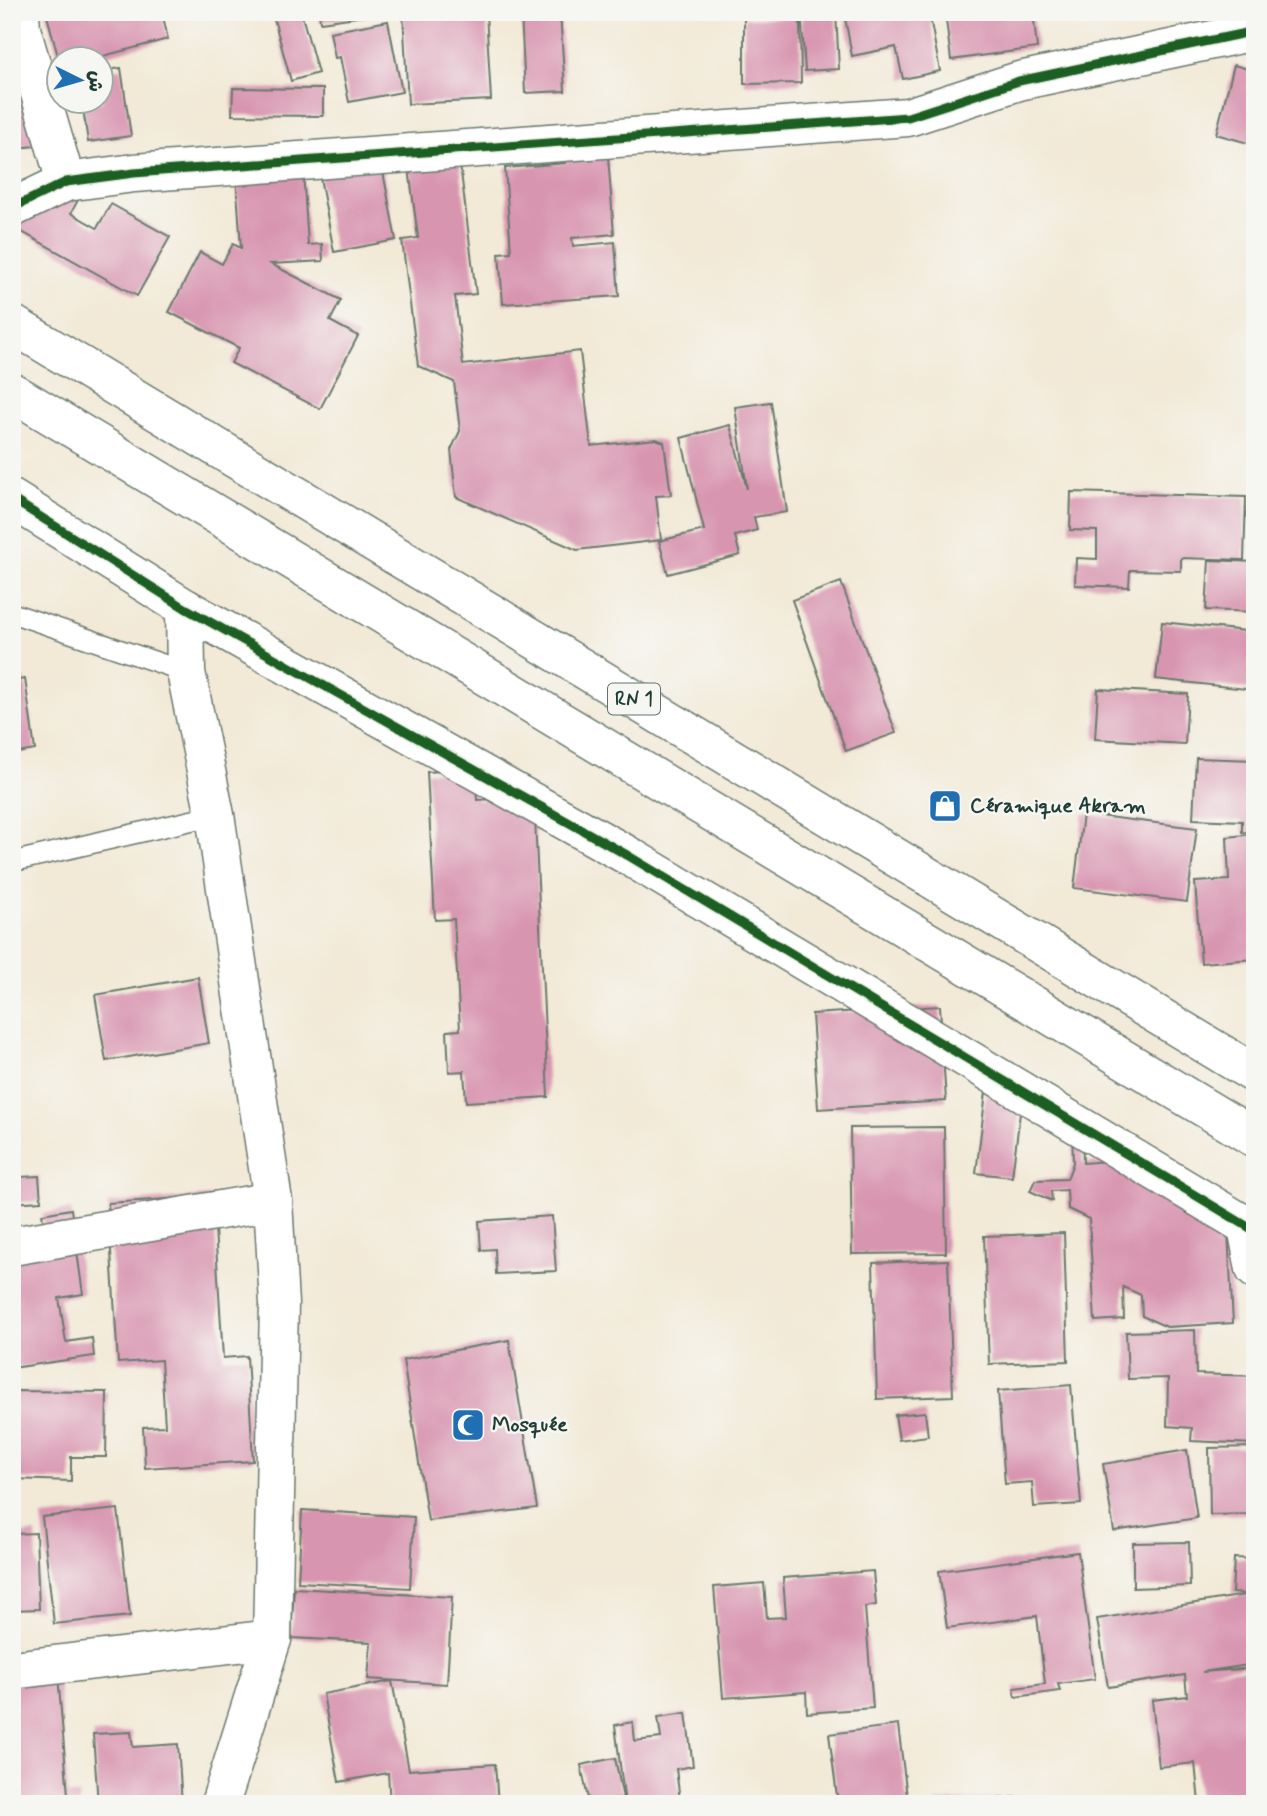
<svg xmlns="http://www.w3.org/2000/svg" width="1267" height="1816" viewBox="0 0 1267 1816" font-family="Mynerve,'Playpen Sans Arabic',sans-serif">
  <rect width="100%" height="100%" fill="#f6f6f2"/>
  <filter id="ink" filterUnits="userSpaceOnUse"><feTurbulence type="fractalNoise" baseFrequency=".0143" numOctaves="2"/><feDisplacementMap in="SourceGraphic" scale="14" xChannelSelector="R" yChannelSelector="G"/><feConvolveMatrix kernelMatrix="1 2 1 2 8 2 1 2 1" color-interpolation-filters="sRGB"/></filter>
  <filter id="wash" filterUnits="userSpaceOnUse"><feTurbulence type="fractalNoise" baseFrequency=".00686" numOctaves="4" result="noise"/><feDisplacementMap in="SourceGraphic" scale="28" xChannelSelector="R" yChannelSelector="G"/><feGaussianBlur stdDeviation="1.57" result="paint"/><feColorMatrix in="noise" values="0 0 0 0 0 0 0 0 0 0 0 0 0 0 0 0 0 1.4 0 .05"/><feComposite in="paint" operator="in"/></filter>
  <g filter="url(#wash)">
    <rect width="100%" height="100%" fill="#f2e9d6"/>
    <g id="blocks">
      <!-- building -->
      <g fill="#d895b0">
        <polygon points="46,12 162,12 168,39 88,60 59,60"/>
        <polygon points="272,12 301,12 318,73 291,81"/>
        <polygon points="319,12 379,12 379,14 320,22"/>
        <polygon points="403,12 486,12 491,100 408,104"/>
        <polygon points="521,12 560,12 565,91 525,93"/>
        <polygon points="801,12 836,12 839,69 805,71"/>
        <polygon points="844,12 929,12 940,71 903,79 896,47 852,56"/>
        <polygon points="945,12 1033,12 1037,48 951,60"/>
        <polygon points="1076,12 1103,12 1103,14 1077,18"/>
        <polygon points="800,17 801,83 744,84 744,18"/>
        <polygon points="388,21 402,92 349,102 340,57 335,58 330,32"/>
        <polygon points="12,28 49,144 12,149"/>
        <polygon points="1234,65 1255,71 1255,145 1216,134"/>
        <polygon points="121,68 131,136 88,142 82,102 102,102 102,71"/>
        <polygon points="233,88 323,89 323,116 232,115"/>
        <polygon points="606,130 614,234 572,238 573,246 615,242 619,296 503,304 499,253 511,252 505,168 566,163 564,134"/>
        <polygon points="377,140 396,240 334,252 315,151"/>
        <polygon points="407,153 459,156 476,294 455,296 463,365 580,351 591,446 656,439 664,442 671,495 656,496 661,540 577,550 456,497 451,450 460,431 454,382 418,366 402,240 418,238"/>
        <polygon points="302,156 308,245 322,244 323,261 271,264 341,300 330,321 358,336 320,409 231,363 239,348 169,312 200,252 222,264 233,244 241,248 235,161"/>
        <polygon points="49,166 85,187 71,213 97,228 111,204 170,237 137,296 15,228"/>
        <polygon points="771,402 787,512 754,517 757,530 735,536 740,555 668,574 659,541 704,530 681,438 730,425 747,489 735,407"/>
        <polygon points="1071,492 1246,497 1244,560 1181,558 1181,571 1130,570 1129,587 1075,585 1076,558 1097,559 1097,531 1070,530"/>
        <polygon points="1209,560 1255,562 1255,612 1206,610"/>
        <polygon points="841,582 896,733 846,751 792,600"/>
        <polygon points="1162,622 1255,632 1255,690 1156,679"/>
        <polygon points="25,679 35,750 12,754 12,681"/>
        <polygon points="1098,689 1188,694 1185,744 1095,739"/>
        <polygon points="1196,758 1255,760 1255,833 1242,832 1242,821 1193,819"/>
        <polygon points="475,769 477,800 534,797 548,1097 466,1102 464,1071 449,1072 447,1031 460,1030 454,919 435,920 427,772"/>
        <polygon points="1083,814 1197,828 1187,902 1074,888"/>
        <polygon points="1255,834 1255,959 1201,963 1195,882 1229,880 1227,837"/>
        <polygon points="198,977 209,1043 106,1061 95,995"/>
        <polygon points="940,1006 946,1101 818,1109 812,1014"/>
        <polygon points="987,1084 1023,1089 1012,1177 976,1173"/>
        <polygon points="12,1117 16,1117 20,1177 39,1176 41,1201 12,1203"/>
        <polygon points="944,1127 946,1253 852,1254 850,1128"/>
        <polygon points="1072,1130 1082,1134 1083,1163 1134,1159 1227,1214 1233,1323 1167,1327 1142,1316 1141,1295 1123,1287 1124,1319 1095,1321 1089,1219 1068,1209 1067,1190 1051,1191 1052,1201 1030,1191 1035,1180 1067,1179 1073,1163"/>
        <polygon points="213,1196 223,1358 247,1356 253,1461 145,1468 143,1427 165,1426 161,1360 118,1363 108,1203"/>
        <polygon points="71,1209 83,1294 59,1298 66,1342 92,1338 94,1356 12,1368 12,1243 46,1239 42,1214"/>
        <polygon points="552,1216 556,1271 496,1274 495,1249 481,1250 479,1221"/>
        <polygon points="1064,1233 1068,1361 989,1364 984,1236"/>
        <polygon points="948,1260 953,1396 877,1399 873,1263"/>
        <polygon points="1195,1330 1196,1374 1255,1376 1255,1444 1191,1441 1192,1428 1167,1426 1168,1378 1128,1379 1126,1332"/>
        <polygon points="509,1340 537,1508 428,1521 403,1360"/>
        <polygon points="1071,1385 1081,1504 1034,1507 1032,1482 1005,1484 998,1391"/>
        <polygon points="12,1391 107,1392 106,1457 71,1457 71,1481 12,1479"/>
        <polygon points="925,1412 928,1436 899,1440 895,1415"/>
        <polygon points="1255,1447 1255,1514 1210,1515 1209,1448"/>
        <polygon points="1187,1450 1197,1518 1114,1531 1103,1464"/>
        <polygon points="118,1509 130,1616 54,1624 42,1517"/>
        <polygon points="302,1510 414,1517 410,1588 298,1582"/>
        <polygon points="36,1533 39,1609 12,1610 12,1534"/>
        <polygon points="1189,1542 1190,1586 1133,1588 1133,1543"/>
        <polygon points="1078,1552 1095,1679 1058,1684 1060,1691 1015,1697 1014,1688 1045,1684 1037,1616 947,1628 939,1571"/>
        <polygon points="1234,1558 1255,1559 1255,1664 1202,1672 1255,1668 1255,1804 1240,1804 1239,1799 1199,1803 1195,1763 1159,1767 1152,1700 1187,1696 1185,1675 1108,1687 1097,1619 1251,1594 1232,1593"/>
        <polygon points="873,1571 876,1605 865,1607 873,1708 807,1713 806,1692 723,1698 714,1587 764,1583 767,1618 786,1617 783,1578"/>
        <polygon points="294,1588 452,1597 447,1684 368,1679 371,1642 291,1638"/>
        <polygon points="58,1675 68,1795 79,1795 79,1804 12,1804 12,1679"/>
        <polygon points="392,1681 409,1770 495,1764 498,1804 390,1804 388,1773 339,1782 323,1694"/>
        <polygon points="686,1713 693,1766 676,1769 680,1800 654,1804 625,1804 615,1725 633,1722 635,1741 661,1738 658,1717"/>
        <polygon points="898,1725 908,1804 838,1804 829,1734"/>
        <polygon points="131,1732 133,1747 178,1744 182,1804 98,1804 93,1734"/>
        <polygon points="615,1758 623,1798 589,1804 581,1765"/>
        <polygon points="1021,1797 1021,1804 935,1804 935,1802"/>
      </g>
    </g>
  </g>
  <g filter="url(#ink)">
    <use href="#blocks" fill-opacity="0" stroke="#69796d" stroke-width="2"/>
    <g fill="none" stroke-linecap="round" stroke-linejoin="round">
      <defs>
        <g id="lane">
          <polyline points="12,613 186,672"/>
          <polyline points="12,862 215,815"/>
        </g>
        <g id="street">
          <polyline points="20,12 21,29 66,182"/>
          <polyline points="12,208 66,182 134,173 908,117 1019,81 1255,31"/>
          <polyline points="12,499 185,608 627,855 1255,1231"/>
          <polyline points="185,608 186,672 215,815 273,1201 279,1304 272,1639 220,1804"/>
          <polyline points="1247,1227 1255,1269"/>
          <polyline points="12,1246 273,1201"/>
          <polyline points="12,1670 272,1639"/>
        </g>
        <g id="highway">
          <polyline points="12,324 1255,1074"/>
          <polyline points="12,392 1255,1138"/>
        </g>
      </defs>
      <!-- lane casing -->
      <use href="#lane" stroke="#69796d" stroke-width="22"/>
      <!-- street casing -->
      <use href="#street" stroke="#69796d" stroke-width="41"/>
      <!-- highway casing -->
      <use href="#highway" stroke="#69796d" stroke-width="41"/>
      <!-- lane -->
      <use href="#lane" stroke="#fff" stroke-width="19"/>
      <!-- street -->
      <use href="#street" stroke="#fff" stroke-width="38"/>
      <!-- highway -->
      <use href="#highway" stroke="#fff" stroke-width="38"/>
      <defs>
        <g id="cycleway">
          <polyline points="12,208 66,182 134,173 908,117 1019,81 1255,31"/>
          <polyline points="12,499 185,608 627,855 1255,1231"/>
        </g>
      </defs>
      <!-- cycleway casing -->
      <use href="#cycleway" stroke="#f6f6f2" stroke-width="13"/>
      <!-- cycleway -->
      <use href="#cycleway" stroke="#1b5e20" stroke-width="9"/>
    </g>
  </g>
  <!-- icons -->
  <defs>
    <symbol id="shop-square" viewBox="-11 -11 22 22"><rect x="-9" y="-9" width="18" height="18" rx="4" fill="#1f6fb2" stroke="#f6f6f2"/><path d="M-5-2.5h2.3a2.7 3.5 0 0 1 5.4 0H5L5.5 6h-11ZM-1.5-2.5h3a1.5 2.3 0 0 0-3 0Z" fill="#fff"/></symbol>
    <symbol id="mosque-square" viewBox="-11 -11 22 22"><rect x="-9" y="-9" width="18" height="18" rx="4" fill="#1f6fb2" stroke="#f6f6f2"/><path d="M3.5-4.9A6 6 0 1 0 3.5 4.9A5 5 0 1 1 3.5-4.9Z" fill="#fff"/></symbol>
  </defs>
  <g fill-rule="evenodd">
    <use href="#shop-square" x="926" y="787" width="38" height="38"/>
    <use href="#mosque-square" x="449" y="1406" width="38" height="38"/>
  </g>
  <g text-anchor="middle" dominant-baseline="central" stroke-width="5" stroke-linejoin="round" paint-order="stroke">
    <!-- shield labels -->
    <rect fill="#f6f6f2" stroke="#60746d" stroke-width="2" x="608" y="683.5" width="52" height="31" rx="5"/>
    <g font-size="19" font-weight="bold" fill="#1f3d34">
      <text x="634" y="699">RN 1</text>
    </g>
    <!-- poi labels -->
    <g font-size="21" font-weight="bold" fill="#1f3d34" stroke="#f6f6f2" text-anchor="start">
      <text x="970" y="806">Céramique Akram</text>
      <text x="492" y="1425">Mosquée</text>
    </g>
  </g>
  <!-- margin -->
  <rect width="1267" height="1816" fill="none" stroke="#f6f6f2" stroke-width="42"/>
  <!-- north arrow -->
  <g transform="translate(80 80) rotate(95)"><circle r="33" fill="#f6f6f2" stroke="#a0aca6" stroke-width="2"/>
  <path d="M0-5L12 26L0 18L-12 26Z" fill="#1f6fb2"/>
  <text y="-10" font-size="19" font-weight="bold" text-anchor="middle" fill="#1f3d34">ش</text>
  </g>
</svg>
